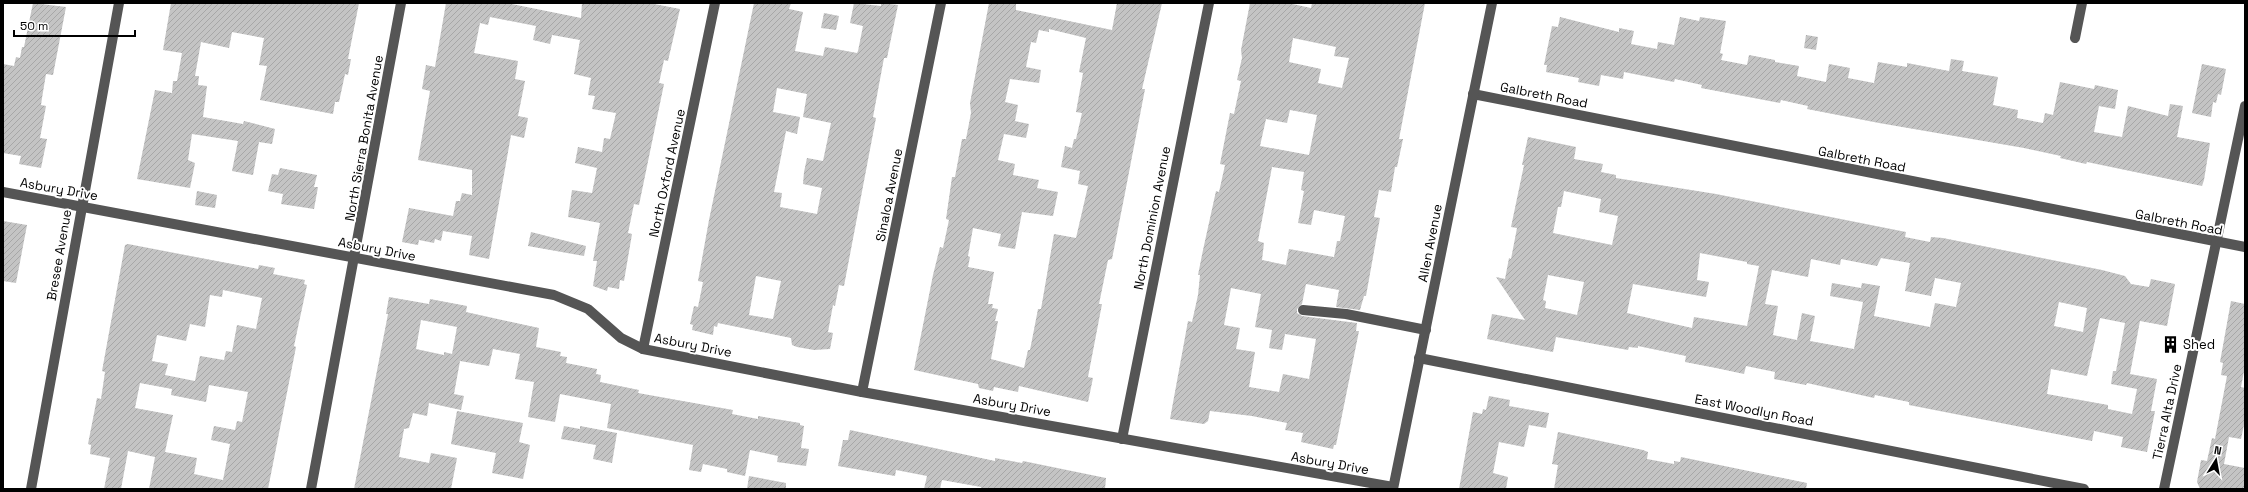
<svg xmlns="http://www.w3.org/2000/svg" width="2248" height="492" viewBox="0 0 2248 492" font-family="'Space Grotesk',sans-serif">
  <defs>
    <pattern id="building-hatch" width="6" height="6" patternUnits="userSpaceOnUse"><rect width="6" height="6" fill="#c4c4c4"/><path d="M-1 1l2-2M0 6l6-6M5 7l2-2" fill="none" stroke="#a7a7a7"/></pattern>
  </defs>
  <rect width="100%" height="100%" fill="#fff"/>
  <!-- building -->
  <g fill="url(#building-hatch)" fill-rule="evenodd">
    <polygon points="33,3 66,7 53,75 46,74 42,98 41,105 46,106 40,138 47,139 41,168 19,164 21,156 3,153 3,64 14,66 16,57 20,58 22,47 24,47"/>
    <polygon points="171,3 359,3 348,59 351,59 348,75 345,74 339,102 335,102 333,114 260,100 267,66 259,65 264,38 232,32 229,48 201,42 195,76 199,76 198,85 207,86 203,117 243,124 244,121 275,129 272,144 259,142 253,175 232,171 238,141 192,134 188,160 195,163 190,188 137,179 155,90 172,93 173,81 177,81 182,53 163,50"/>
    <polygon points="446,3 507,3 581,18 582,3 649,3 680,9 668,61 664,60 659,83 664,84 639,205 634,204 628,233 632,234 624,281 620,280 619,289 608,287 607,291 593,286 597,261 593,261 600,223 568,217 572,190 592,193 597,168 575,163 578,147 602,152 604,138 610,139 616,113 592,109 595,96 588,95 591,78 574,74 580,40 552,35 550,44 533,40 536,26 490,17 488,25 480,23 474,53 518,61 515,79 525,81 518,116 528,118 524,138 511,135 489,259 469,255 472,236 443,231 441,241 435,239 434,243 419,240 418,245 402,242 409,208 453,216 456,201 460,201 462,193 472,195 472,170 418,160 430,91 422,89 426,65 435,67"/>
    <path d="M754,3H791L789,9L803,12L795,51L823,56L825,47L857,53L858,51L863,26L850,23L854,3L881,6V3L898,5L887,58H884L873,117L876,118L844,286L839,285L835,306L833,305L828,332L833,333L830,349L814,350L797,347L792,345L791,338L718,323L717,327L714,326L713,335L692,330L693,325L690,324L694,306L698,307L703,282L698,281L709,220ZM777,88L807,94L803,117L831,123L823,161L807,158L804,172L803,184L822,188L817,214L780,207L782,193L774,192L786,131L797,134L800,117L773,112ZM756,276L781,281L773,319L749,315Z"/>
    <path d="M989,3H1016V10L1112,30L1117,3H1162L1142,89H1145L1125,193L1112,259L1108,260L1099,304H1102L1088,377L1093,378L1088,402L1019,386L1018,392L994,387L993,391L979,388L978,384L914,370L933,275L940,247L943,248L949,220L946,219L952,177H955L962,139H966L971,113L970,103ZM1049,29L1086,38L1079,72L1083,73L1076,112L1082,113L1076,139H1074L1072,148L1065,146L1061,167L1080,171L1078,184L1088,186L1076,238L1054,234L1041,309H1038L1030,350H1028L1024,368L991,359L998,321H995L998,309L992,308L993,304H988L994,272L968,267L970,257L968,256L973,228L1001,234L998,246L1015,249L1022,212L1053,216L1058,192L1037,188L1039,180L1013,175L1015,164L998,160L1004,134L1026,138L1029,124L1015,121L1018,105L1005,102L1010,79L1039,83L1041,70L1026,67L1031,42L1036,43L1039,30L1049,32Z"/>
    <path d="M1250,3H1288L1311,8L1312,3H1425L1399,139H1403L1397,167H1395L1391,192L1379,190L1374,217L1380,218L1366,296H1364L1360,310L1336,307L1339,290L1306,284L1302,304L1297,309V313L1302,316L1357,323L1356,331H1359L1336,445H1334L1333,449L1301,442L1303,433L1285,430L1287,423L1252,416L1210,411L1208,421L1204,424L1170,419L1188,321L1192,322L1198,295L1200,275H1198L1203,250L1216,191L1219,192L1225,165L1220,164L1230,113L1234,114L1241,81L1237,80L1242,58L1241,50ZM1293,38L1336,47L1334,56L1349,58L1342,88L1318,83L1321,69L1289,62ZM1290,110L1317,115L1309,155L1260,146L1266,119L1287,123ZM1272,167L1304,172L1301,190L1304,191L1298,223L1311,225L1314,210L1345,216L1340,241H1337L1334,257L1289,249L1286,265L1262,260L1264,243L1258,241ZM1231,288L1261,294L1255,327L1272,330L1269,348L1282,350L1285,334L1316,339L1309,379L1283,374L1279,392L1249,387L1255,352L1236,349L1240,328L1224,325Z"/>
    <polygon points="824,13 839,16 836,30 821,28"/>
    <polygon points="1560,17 1619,32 1619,28 1634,31 1631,44 1657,49 1658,42 1674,45 1680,17 1699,21 1700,17 1726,21 1720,53 1723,54 1721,60 1747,65 1749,55 1775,60 1775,62 1799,66 1797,76 1826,82 1829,64 1850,68 1848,78 1874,83 1878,62 1907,67 1907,63 1949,71 1951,59 1964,61 1962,71 1998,77 1993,105 2018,110 2017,118 2043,123 2045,113 2053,115 2060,82 2094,89 2095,85 2118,90 2115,109 2099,106 2094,132 2122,137 2128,106 2168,116 2170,104 2183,106 2177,137 2210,143 2204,180 2202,186 2087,162 2086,164 2060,158 2061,156 2024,148 1879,123 1807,109 1808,106 1781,100 1780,103 1701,88 1702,85 1675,79 1674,82 1624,72 1623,79 1601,75 1599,86 1578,82 1579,78 1546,72 1547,65 1544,65 1552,26 1558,27"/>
    <polygon points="1806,35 1818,37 1816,50 1804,48"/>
    <polygon points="2202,64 2226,69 2221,95 2218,94 2216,103 2213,102 2211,117 2192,113"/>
    <path d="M1528,137L1576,147L1574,159L1603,164L1601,172L1616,175V178L1716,194L1906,232L1905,237L1930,242L1931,237L1943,238L2102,270L2125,276L2131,284L2149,287L2151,279L2175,284L2167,326L2140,321L2130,374L2157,379L2151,411H2155L2147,452L2121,447L2123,437L2094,431L2092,441L1909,405V402L1875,395L1874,398L1807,383L1806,385L1774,379L1775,372L1746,366L1744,374L1716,368L1685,362L1686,356L1638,346V348L1629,347L1628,350L1556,337L1553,352L1487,339L1492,314L1525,320L1496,277L1505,279L1509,258L1511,259L1517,228L1511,227L1524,165H1522ZM1564,191L1601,199L1599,212L1618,216L1612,245L1553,233L1558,207H1561ZM1700,253L1747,262V264L1759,266L1747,326L1694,317L1692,328L1627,313L1633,284L1706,297L1709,282L1697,280ZM1881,258L1910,263L1905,291L1931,296L1935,278L1961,283L1956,307L1935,303L1930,327L1874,316L1880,286L1862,283L1861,288L1832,283L1830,296L1863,302L1854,349L1810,341L1815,316L1802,313L1797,340L1773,335L1778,306L1765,304L1772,270L1808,277L1811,259L1840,265L1841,259L1877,266ZM1548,275L1584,282L1577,315L1545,308L1546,301L1543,300ZM2059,302L2087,308L2083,332L2054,326ZM2100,318L2125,323L2116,371H2113L2111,384L2137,389L2132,414L2108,409V405L2047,394L2051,369L2087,376Z"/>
    <polygon points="280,168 317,175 314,187 318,187 314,209 281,204 283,194 268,191 272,174 278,175"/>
    <polygon points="197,191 217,195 215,208 195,205"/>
    <polygon points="3,221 27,225 16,283 3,281"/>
    <polygon points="531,232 586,246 584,256 528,246"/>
    <path d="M128,244L258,269L259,265L275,268L273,274L305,280L304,284L307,285L294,346L296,347L268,489H149L155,457L128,451L121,489H104L110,458L90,454L91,445L88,444L97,398L101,399L105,372L102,371L125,245ZM223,290L262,298L256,329L237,325L232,352L226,351L224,360L200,356L195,381L165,375L168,364L152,361L157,335L186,341L190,324L205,327L210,295L222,297ZM140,383L172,389L171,395L206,402L209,385L248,392L242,422L237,421L235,430L214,426L211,440L230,444L223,480L194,474L197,458L165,452L173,415L135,408Z"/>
    <path d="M389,297L429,304L430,299L467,306L466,312L539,328L536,347L561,352L560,356L567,357L566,363L597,369L596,374L601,375L600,382L639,390L638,393L733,410L732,414L758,419V416L800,423V425L804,426L801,448L809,449L806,466L777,462L778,456L750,450L745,476L727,472V469L703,464L701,472L689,470L693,445L607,428L611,404L560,394L555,422L528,417L534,382L515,379L520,354L493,349L489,366L460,361L454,394L464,396L461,410L429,403L427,416L413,413L409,428L404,429L399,457L429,463L431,453L457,458L451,489H354L388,314H386ZM421,320L457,327L452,354L444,352V355L416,349Z"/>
    <polygon points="2231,301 2245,304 2245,366 2241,387 2245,388 2245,420 2241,439 2229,437 2224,464 2245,468 2245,489 2200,489 2197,482 2201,460 2207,461 2212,438 2215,439 2227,376 2221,375 2223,363 2220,362"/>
    <polygon points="1489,396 1510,400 1509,406 1549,413 1546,428 1529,425 1524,447 1499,442 1493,473 1508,477 1506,489 1459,489 1473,412 1482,414 1483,409 1486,410"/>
    <polygon points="457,411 523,423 519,442 530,445 523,479 492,473 496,453 451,444"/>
    <polygon points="564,426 580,429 580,426 617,433 612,463 593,459 596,445 561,439"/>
    <polygon points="850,430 995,461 995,458 1022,463 1023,461 1106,478 1105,489 981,489 981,487 942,480 940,489 924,489 927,476 896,470 895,476 838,466 843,440 848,440"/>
    <polygon points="1558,432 1643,450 1648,452 1647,459 1674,464 1674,461 1680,462 1681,457 1807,483 1806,489 1554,489 1558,465 1552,464"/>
    <polygon points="749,476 786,483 786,489 747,489"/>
  </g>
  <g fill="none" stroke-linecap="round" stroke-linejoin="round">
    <!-- minor -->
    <g stroke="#555" stroke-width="10">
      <polyline points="2075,38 2082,3"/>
      <polyline points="1473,94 2245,247"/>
      <polyline points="3,192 554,295 588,309 621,338 643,349 862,392 1393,487"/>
      <polyline points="1303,310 1346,314 1426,330"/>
      <polyline points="643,349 715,3"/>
      <polyline points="1419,358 2084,489"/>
      <polyline points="862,392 941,3"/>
      <polyline points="1122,439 1209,3"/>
      <polyline points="31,489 119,3"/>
      <polyline points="311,489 401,3"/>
      <polyline points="1393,489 1492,3"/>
      <polyline points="2164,489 2245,106"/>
    </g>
  </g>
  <!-- icons -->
  <defs>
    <symbol id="building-bare" viewBox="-9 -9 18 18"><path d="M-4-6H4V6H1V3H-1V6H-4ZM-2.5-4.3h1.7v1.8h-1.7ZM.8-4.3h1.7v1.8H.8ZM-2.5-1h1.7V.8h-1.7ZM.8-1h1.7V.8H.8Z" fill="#000" stroke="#fff" stroke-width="2.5" paint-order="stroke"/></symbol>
  </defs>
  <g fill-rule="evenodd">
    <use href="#building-bare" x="2158" y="332" width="25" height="25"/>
  </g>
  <g text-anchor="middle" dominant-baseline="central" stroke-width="4" stroke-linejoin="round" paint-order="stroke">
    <!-- street labels -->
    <g font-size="13" fill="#000" stroke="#fff">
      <text transform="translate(1544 95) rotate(11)">Galbreth Road</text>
      <text transform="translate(364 138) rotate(-80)">North Sierra Bonita Avenue</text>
      <text transform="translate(1862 159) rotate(11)">Galbreth Road</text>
      <text transform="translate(667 173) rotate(-78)">North Oxford Avenue</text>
      <text transform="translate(59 189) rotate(10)">Asbury Drive</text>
      <text transform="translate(889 195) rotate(-79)">Sinaloa Avenue</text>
      <text transform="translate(1152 218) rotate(-79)">North Dominion Avenue</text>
      <text transform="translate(2179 222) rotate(11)">Galbreth Road</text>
      <text transform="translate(1430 243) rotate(-79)">Allen Avenue</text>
      <text transform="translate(377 249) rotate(11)">Asbury Drive</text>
      <text transform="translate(59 255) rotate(-80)">Bresee Avenue</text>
      <text transform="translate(693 345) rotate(11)">Asbury Drive</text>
      <text transform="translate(1012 405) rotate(10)">Asbury Drive</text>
      <text transform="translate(1754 410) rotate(11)">East Woodlyn Road</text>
      <text transform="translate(2167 412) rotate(-78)">Tierra Alta Drive</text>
      <text transform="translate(1330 463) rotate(10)">Asbury Drive</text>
    </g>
    <!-- poi labels -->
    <g font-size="13" fill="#000" stroke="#fff" text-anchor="start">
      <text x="2183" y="344">Shed</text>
    </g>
  </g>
  <!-- border -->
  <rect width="2248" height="492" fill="none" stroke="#000000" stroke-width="8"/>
  <!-- north arrow -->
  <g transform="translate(2216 460) rotate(11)" stroke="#ffffff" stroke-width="3" paint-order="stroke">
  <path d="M0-3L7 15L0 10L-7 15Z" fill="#000000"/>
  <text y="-6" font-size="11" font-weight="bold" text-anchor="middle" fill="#000000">N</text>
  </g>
  <!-- scale -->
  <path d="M14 30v6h121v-6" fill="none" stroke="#000000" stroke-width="2"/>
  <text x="20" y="30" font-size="12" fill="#000000" stroke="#ffffff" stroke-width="3" paint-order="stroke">50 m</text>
</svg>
